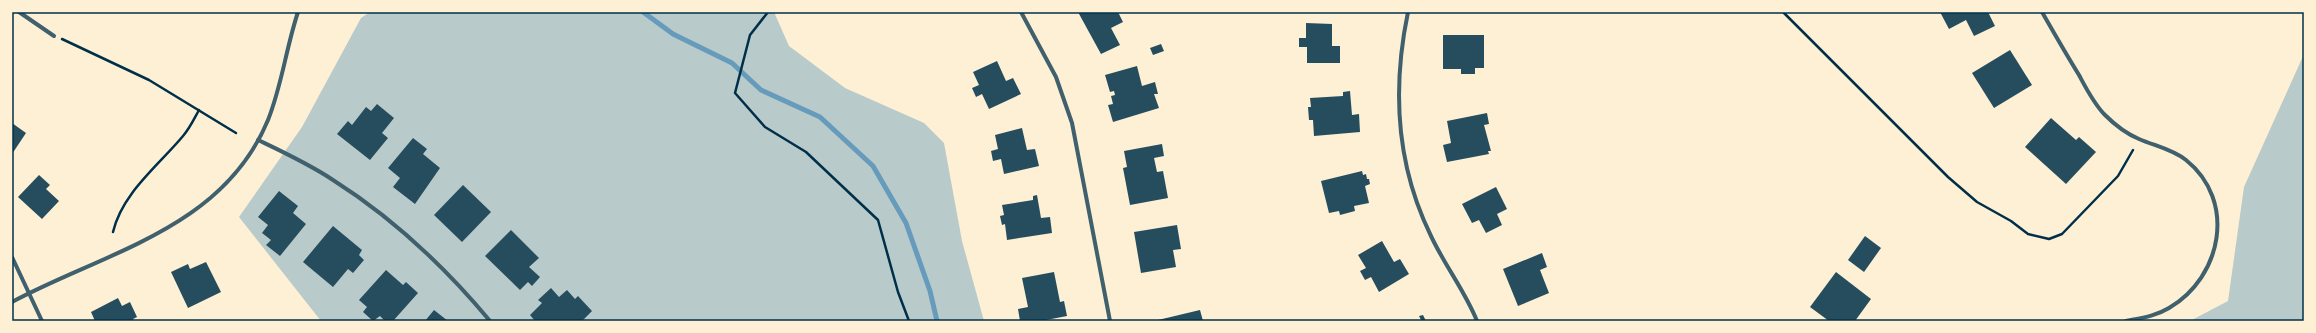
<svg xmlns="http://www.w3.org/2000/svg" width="2316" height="333" viewBox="0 0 2316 333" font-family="Spectral,serif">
  <rect width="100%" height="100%" fill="#fdf0d5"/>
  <!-- green -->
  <g fill="#b9caca">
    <polygon points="370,12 774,12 789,46 845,88 924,123 944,143 962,241 984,321 321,321 239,217 302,127 361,18"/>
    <polygon points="2304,54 2304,321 2190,321 2228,301 2244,187"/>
  </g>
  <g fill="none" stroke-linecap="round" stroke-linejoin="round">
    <!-- stream -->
    <polyline stroke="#669bbc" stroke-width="5" points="643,12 673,34 732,63 761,90 820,117 873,166 906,223 930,291 937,321"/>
  </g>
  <!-- building -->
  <g fill="#264d5e">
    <polygon points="1078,12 1118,12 1123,22 1111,28 1120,45 1101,54"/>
    <polygon points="1940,12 1988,12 1995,26 1974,36 1966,20 1949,29"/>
    <polygon points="1306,23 1332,24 1332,46 1340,46 1340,63 1307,63 1307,47 1299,47 1299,38 1306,38"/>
    <polygon points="1443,35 1484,35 1484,68 1475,68 1475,74 1461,74 1461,69 1443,69"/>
    <polygon points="1161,44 1164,51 1153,55 1150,48"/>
    <polygon points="2010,50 2032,85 1994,108 1972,73"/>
    <polygon points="997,61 1006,81 1013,78 1021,94 989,109 982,94 976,97 972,88 979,85 973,72"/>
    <polygon points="1137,66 1142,86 1155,82 1158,94 1154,94 1159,108 1113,122 1108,105 1113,104 1111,96 1115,95 1114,91 1110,92 1105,75"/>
    <polygon points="1350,91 1352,115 1359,114 1360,132 1314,136 1313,120 1309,120 1308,107 1311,107 1310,98 1343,96 1343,92"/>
    <polygon points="377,104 394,118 382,133 388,138 370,160 337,134 348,121 352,125 366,107 371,111"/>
    <polygon points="1487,113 1489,124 1484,125 1491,151 1488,151 1489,154 1447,162 1443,145 1451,143 1447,121"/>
    <polygon points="2051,118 2076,140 2079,137 2096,152 2066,184 2025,147"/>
    <polygon points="12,123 26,133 12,154"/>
    <polygon points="1022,128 1027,150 1035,149 1039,166 1004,174 1001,159 993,161 991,151 998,149 995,135"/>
    <polygon points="413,138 427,149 423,154 440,168 415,204 393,187 400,178 388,168"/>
    <polygon points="1162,144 1164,156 1154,158 1157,172 1163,171 1168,198 1130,205 1123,168 1127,167 1124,151"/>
    <polygon points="1362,171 1363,175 1366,174 1367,179 1369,179 1370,184 1365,186 1369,203 1354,206 1355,211 1340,215 1339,211 1329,213 1321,181"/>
    <polygon points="39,175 50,185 46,189 59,201 42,219 18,197"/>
    <polygon points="463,185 491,212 462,242 434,215"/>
    <polygon points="1496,187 1507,209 1497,214 1502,225 1486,233 1479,220 1472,223 1462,204"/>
    <polygon points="279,191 298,206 293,213 306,224 280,256 266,245 271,240 262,233 268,225 258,217"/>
    <polygon points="1037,195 1041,218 1050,217 1052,233 1007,240 1005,224 1002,225 1000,216 1004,215 1002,205 1033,200 1033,196"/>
    <polygon points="1177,225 1181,249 1173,250 1176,267 1141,273 1134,232"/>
    <polygon points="333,226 362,250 359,255 364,260 353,273 348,269 333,287 303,262"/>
    <polygon points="511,230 539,258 529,267 540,277 532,286 528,282 520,290 485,256"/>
    <polygon points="1865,236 1881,248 1864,272 1848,260"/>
    <polygon points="1382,241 1394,262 1400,259 1409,274 1379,292 1371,277 1365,280 1360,271 1366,268 1358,255"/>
    <polygon points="1542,253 1547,267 1540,270 1549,293 1518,306 1503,269"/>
    <polygon points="206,262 221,292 188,308 171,272 188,264 190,269"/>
    <polygon points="386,270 403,285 406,282 418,293 393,321 385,321 380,316 373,321 363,312 367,307 359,300"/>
    <polygon points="1054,272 1060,302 1064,301 1067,316 1041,321 1020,321 1018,309 1028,307 1022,278"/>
    <polygon points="1836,272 1871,299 1855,321 1829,321 1810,307"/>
    <polygon points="551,288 559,297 567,290 575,299 578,296 592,311 582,321 535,321 530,315 542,303 538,300"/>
    <polygon points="118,298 122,306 130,302 137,317 133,319 134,321 95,321 91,312"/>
    <polygon points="434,310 448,321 425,321"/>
    <polygon points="1200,310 1203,321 1158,321 1158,320"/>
    <polygon points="1423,315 1426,321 1417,321 1421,320 1419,316"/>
  </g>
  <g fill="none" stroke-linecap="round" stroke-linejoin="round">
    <!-- path -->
    <g stroke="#003049" stroke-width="2.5">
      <polyline points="768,12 750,35 735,93 765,127 806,152 878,220 898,292 909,321"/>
      <polyline points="1783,12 1948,177 1977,202 2011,221 2028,234 2049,239 2062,234 2118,176 2133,150"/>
      <polyline points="62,39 149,80 236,133"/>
      <path d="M113,232C122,193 159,165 183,136C190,128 194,119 199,110"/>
    </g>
    <!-- minor -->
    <g stroke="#3f606c" stroke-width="4">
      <polyline points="19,12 54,36"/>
      <polyline points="1021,12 1056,77 1072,123 1110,321"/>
      <path d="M1408,12C1392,89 1396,165 1431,236C1445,266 1465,291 1477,321"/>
      <path d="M2042,12C2054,33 2066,54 2079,75C2086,88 2094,104 2105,115C2114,124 2127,134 2139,139C2155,146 2172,149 2186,160C2237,201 2222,277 2169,308C2156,316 2141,318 2126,321"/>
      <path d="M258,140C283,152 309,164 333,180C393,218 445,267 490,321"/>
      <polyline points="12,257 42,321"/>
      <path d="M12,302C105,252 223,229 268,120C282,85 286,48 298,12"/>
    </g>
  </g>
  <!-- border -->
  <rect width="2316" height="333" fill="none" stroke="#fdf0d5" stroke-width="26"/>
  <rect x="13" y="13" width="2290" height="307" fill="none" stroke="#003049" stroke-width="1.5"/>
</svg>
